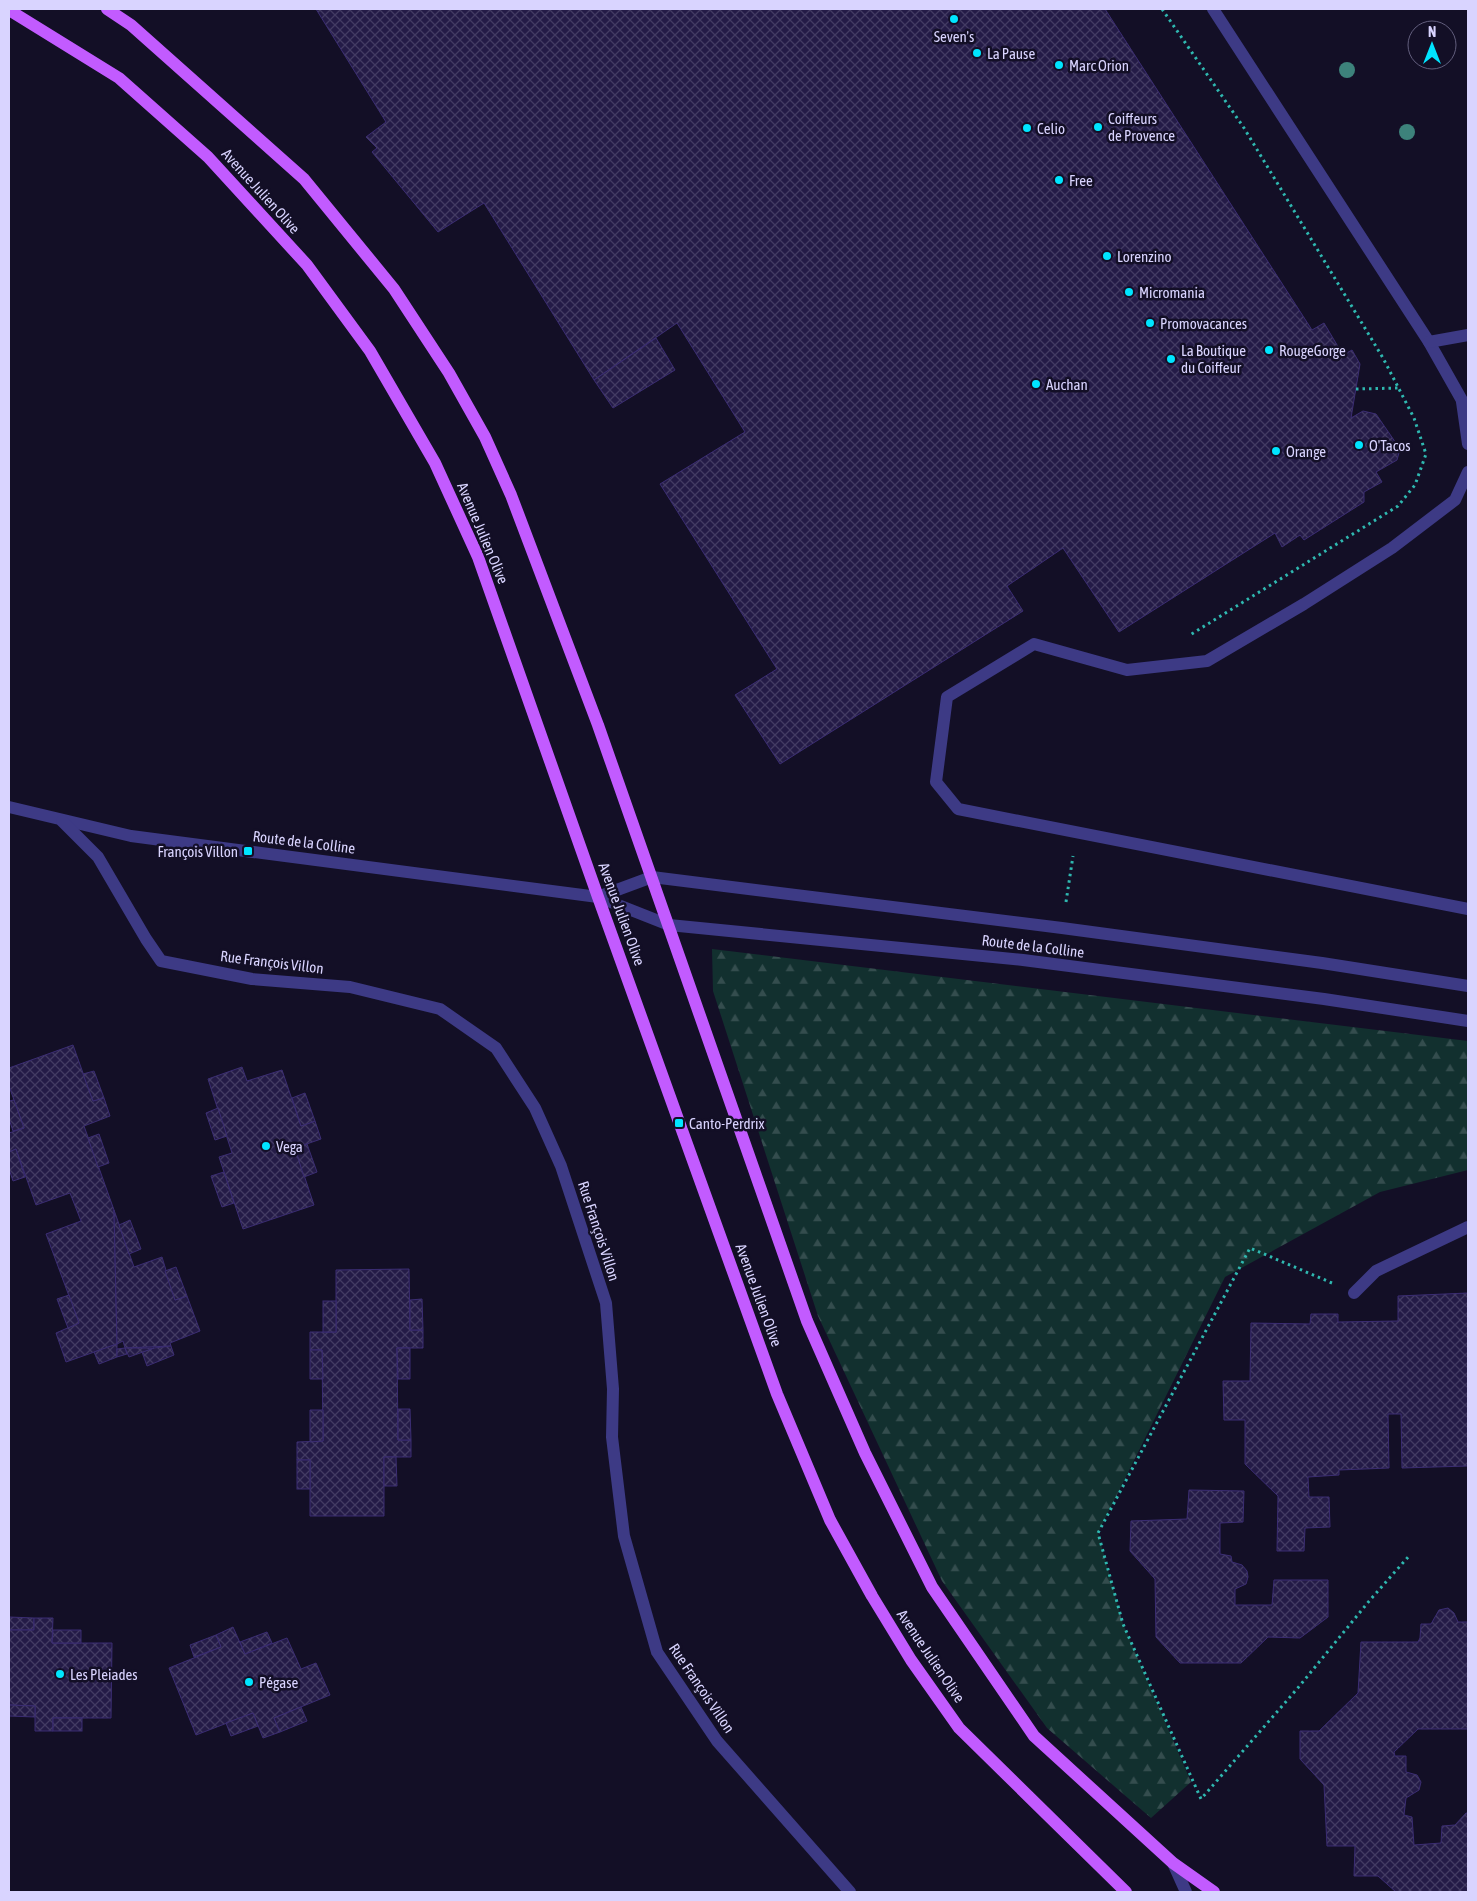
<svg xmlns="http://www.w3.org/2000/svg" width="1477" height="1901" viewBox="0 0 1477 1901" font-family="'Asap Condensed',sans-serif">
  <defs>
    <pattern id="forest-firs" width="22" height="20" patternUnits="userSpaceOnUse" patternTransform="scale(1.25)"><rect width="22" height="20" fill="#12302f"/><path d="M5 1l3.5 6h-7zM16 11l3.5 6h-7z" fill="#344d4e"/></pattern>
    <pattern id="building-cross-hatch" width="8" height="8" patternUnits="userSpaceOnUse" patternTransform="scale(1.25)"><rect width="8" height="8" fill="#241b47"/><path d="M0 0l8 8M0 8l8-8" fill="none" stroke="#433b63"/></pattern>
  </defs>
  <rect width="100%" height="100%" fill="#130f26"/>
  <!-- forest -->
  <polygon fill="url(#forest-firs)" points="712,949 1468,1041 1468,1170 1380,1192 1225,1277 1098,1533 1123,1624 1191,1782 1151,1818 1047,1728 942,1581 818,1316 713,991"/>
  <!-- building -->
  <g fill="url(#building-cross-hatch)" stroke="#3b2d73">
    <polygon points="316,9 1105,9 1312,330 1324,323 1343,355 1352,350 1360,364 1351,418 1363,411 1376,414 1400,449 1397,460 1376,472 1382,482 1364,492 1364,502 1304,540 1300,535 1282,547 1275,533 1119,632 1063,548 1007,586 1023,611 780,764 735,695 777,669 660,484 745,432 677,323 594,380 484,203 438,232 372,152 377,148 366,137 386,122"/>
    <polygon points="656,338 675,370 613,408 594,380"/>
    <polygon points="73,1045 93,1101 104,1098 110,1116 84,1126 114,1210 117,1344 66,1362 56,1333 79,1323 46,1234 81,1221 70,1193 36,1205 16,1149 9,1152 9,1133 24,1128 9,1086 9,1068"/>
    <polygon points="242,1067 247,1081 282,1070 301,1126 315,1121 321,1139 295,1148 314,1205 243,1229 219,1157 232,1153 208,1079"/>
    <polygon points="94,1071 104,1098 93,1101 83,1074"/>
    <polygon points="305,1093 315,1121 301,1126 292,1098"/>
    <polygon points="14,1100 24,1128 13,1131 9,1119 9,1101"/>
    <polygon points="218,1108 227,1136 215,1140 206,1113"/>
    <polygon points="99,1134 109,1163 98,1167 88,1138"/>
    <polygon points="307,1144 317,1172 304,1177 295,1148"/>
    <polygon points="16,1149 25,1177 13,1181 9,1169 9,1152"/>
    <polygon points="224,1172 234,1203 222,1207 211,1176"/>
    <polygon points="114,1210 134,1267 162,1257 175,1300 187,1296 200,1331 170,1343 171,1346 125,1348 123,1341 117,1344"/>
    <polygon points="130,1220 141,1249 129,1254 119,1225"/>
    <polygon points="176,1267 187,1296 175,1300 165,1271"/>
    <polygon points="409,1269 410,1330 423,1330 423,1348 397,1348 398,1440 411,1440 411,1457 384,1457 384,1516 310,1516 310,1460 297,1460 297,1442 323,1441 322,1350 310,1350 310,1332 336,1332 336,1270"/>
    <polygon points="1468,1293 1468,1466 1402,1468 1401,1414 1388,1414 1389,1468 1339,1470 1339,1475 1308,1477 1309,1497 1329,1497 1330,1527 1305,1528 1304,1551 1277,1551 1278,1496 1245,1464 1245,1420 1224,1420 1223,1381 1250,1381 1251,1323 1310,1324 1311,1314 1338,1314 1338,1322 1398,1321 1398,1296"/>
    <polygon points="69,1295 79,1323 68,1328 57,1299"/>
    <polygon points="422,1299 423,1330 410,1330 410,1300"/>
    <rect x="323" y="1301" width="13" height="31"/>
    <polygon points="117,1344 117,1357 99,1364 94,1352"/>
    <polygon points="171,1346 174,1355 147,1366 142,1352 154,1348"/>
    <polygon points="125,1348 154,1348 129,1357"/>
    <polygon points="125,1348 127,1354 117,1357 117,1349"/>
    <polygon points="397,1348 410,1348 410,1379 398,1379"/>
    <polygon points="310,1350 322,1350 323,1379 310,1379"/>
    <polygon points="398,1409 410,1409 411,1440 398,1440"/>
    <polygon points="310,1410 323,1410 323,1441 310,1442"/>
    <polygon points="384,1457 396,1457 397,1486 384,1486"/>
    <rect x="297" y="1460" width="13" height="29"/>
    <polygon points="1189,1490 1244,1491 1243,1522 1220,1523 1220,1554 1231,1556 1232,1562 1242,1565 1247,1571 1248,1577 1246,1584 1235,1589 1235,1605 1272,1605 1274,1580 1328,1580 1328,1617 1300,1638 1268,1637 1241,1663 1180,1663 1156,1637 1155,1579 1130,1551 1131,1521 1187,1519"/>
    <polygon points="1448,1608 1454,1613 1458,1622 1468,1622 1468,1729 1418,1729 1394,1752 1395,1756 1406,1756 1406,1772 1417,1775 1421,1782 1419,1790 1406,1798 1404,1815 1412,1817 1414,1845 1441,1843 1442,1826 1455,1825 1466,1813 1468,1813 1468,1892 1396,1892 1378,1876 1354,1876 1355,1846 1327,1846 1324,1785 1300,1759 1300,1731 1319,1731 1358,1693 1361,1642 1418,1642 1420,1638 1421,1624 1431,1624 1439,1610"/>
    <polygon points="9,1617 34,1618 34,1630 9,1630"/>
    <polygon points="34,1618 53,1618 52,1643 112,1643 111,1718 53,1718 53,1731 35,1731 35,1706 9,1705 9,1630 34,1630"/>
    <polygon points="233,1627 245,1654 287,1638 301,1669 316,1663 330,1695 274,1718 280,1732 263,1738 253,1713 196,1735 169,1668 221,1647 216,1635"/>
    <polygon points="53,1630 81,1630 81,1643 52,1643"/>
    <polygon points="267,1632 272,1643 245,1654 240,1642"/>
    <polygon points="216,1635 221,1647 194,1657 190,1645"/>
    <polygon points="9,1705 35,1706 35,1717 9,1716"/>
    <polygon points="301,1707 307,1721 280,1732 274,1718"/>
    <polygon points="253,1713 258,1726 231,1736 226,1723"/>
    <rect x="53" y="1718" width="29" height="13"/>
  </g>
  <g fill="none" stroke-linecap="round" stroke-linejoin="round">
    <!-- path -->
    <g stroke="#2fb8b0" stroke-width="3" stroke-dasharray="2.5 4" stroke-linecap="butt">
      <polyline points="1162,9 1244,128 1383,358 1414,418 1426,454 1415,485 1398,506 1190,635"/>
      <polyline points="1356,389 1398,388"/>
      <polyline points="1066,902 1073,856"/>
      <polyline points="1332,1283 1250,1248 1098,1533 1123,1624 1201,1799 1297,1689 1370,1600 1409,1556"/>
    </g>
    <!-- minor -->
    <g stroke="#3d3a85" stroke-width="12">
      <polyline points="1213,9 1429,342 1468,411"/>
      <polyline points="1429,342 1468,335"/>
      <polyline points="1462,402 1468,444"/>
      <polyline points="1468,472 1455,500 1392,548 1304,604 1207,661 1127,670 1034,644 947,697 936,782 958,809 1468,909"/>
      <polyline points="9,807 131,836 598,897 669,925 1023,960 1324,999 1468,1021"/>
      <polyline points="62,821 98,857 146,939 161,961 252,979 350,987 440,1009 496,1048 535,1108 561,1166 606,1303 613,1389 612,1437 624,1536 657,1652 717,1741 850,1892"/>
      <polyline points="598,897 652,877 1062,928 1322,963 1468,986"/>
      <polyline points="1354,1293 1376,1271 1468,1227"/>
      <polyline points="1173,1863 1186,1892"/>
    </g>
    <!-- major -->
    <g stroke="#c25bff" stroke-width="12">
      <polyline points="107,9 131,25 304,179 394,289 449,373 485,437 511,495 598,725 807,1321 865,1453 932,1587 1034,1736 1173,1863 1214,1892"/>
      <polyline points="9,10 119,78 208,157 307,265 370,351 435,463 478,557 598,897 777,1394 830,1520 872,1596 911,1660 959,1728 1126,1892"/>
    </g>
  </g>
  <!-- trees -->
  <g fill="#3d827b">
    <circle cx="1347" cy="70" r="8"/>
    <circle cx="1407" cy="132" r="8"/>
  </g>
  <!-- markers -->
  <g fill="#00e5ff" stroke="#130f26" stroke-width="2">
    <circle cx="954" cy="19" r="5"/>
    <circle cx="977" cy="53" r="5"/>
    <circle cx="1059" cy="65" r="5"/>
    <circle cx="1098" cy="127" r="5"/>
    <circle cx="1027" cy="128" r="5"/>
    <circle cx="1059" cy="180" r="5"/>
    <circle cx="1107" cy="256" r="5"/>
    <circle cx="1129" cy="292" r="5"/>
    <circle cx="1150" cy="323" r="5"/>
    <circle cx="1269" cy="350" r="5"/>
    <circle cx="1171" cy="359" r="5"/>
    <circle cx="1036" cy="384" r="5"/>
    <circle cx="1359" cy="445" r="5"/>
    <circle cx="1276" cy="451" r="5"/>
    <rect x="243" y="846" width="10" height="10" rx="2.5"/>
    <rect x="674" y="1118" width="10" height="10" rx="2.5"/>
    <circle cx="266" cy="1146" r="5"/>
    <circle cx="60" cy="1674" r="5"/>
    <circle cx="249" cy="1682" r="5"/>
  </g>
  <g text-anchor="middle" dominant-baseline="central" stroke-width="5" stroke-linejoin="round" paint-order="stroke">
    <!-- poi labels -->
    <g font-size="15" fill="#d9d4ff" stroke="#130f26" text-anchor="start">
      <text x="954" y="36" text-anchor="middle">Seven's</text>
      <text x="987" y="53">La Pause</text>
      <text x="1069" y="65">Marc Orion</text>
      <text x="1108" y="118">Coiffeurs<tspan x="1108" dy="17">de Provence</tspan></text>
      <text x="1037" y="128">Celio</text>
      <text x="1069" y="180">Free</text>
      <text x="1117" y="256">Lorenzino</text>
      <text x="1139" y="292">Micromania</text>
      <text x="1160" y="323">Promovacances</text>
      <text x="1181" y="350">La Boutique<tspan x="1181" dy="17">du Coiffeur</tspan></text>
      <text x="1279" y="350">RougeGorge</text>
      <text x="1046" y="384">Auchan</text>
      <text x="1369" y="445">O'Tacos</text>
      <text x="1286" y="451">Orange</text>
      <text x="238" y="851" text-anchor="end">François Villon</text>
      <text x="689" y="1123">Canto-Perdrix</text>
      <text x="276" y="1146">Vega</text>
      <text x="70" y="1674">Les Pleiades</text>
      <text x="259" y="1682">Pégase</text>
    </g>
    <!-- street labels -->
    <g font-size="15" fill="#d9d4ff" stroke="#130f26">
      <text transform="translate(261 191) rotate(48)">Avenue Julien Olive</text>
      <text transform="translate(483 533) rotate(67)">Avenue Julien Olive</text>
      <text transform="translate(304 842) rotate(7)">Route de la Colline</text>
      <text transform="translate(622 914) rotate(70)">Avenue Julien Olive</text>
      <text transform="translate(1033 946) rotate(7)">Route de la Colline</text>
      <text transform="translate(272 962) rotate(7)">Rue François Villon</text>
      <text transform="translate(599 1231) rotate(72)">Rue François Villon</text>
      <text transform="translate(759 1295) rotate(70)">Avenue Julien Olive</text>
      <text transform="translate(931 1656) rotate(56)">Avenue Julien Olive</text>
      <text transform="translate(702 1688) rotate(56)">Rue François Villon</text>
    </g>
  </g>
  <!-- border -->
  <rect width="1477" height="1901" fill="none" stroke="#d9d4ff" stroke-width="20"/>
  <!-- north arrow -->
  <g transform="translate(1432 45)"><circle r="24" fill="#130f26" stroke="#625e7d"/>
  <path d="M0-4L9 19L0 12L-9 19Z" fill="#00e5ff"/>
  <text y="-8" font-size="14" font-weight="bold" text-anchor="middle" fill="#d9d4ff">N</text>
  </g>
</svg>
